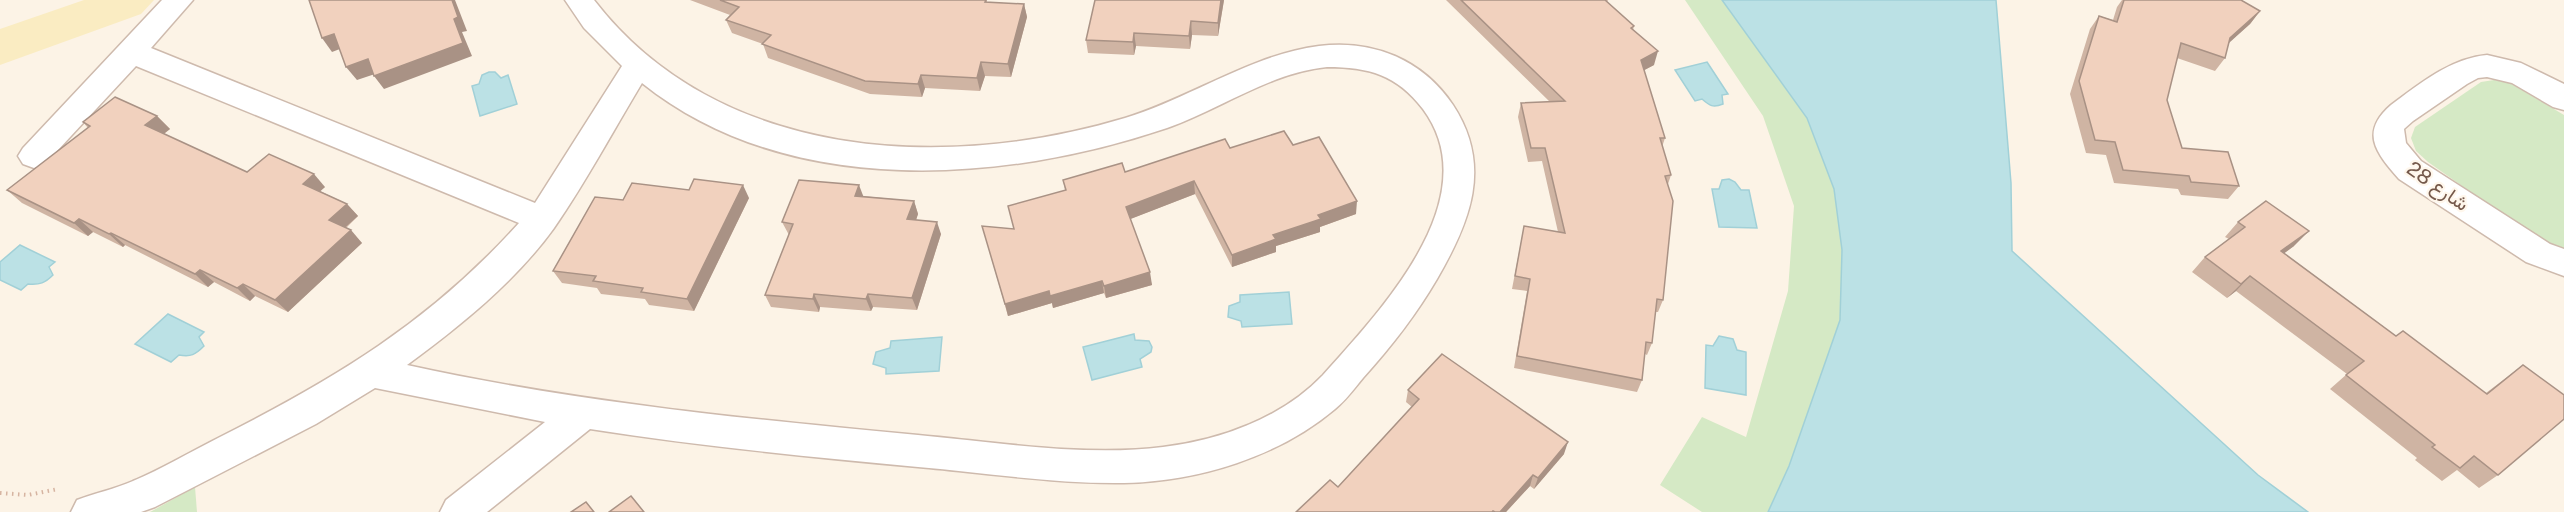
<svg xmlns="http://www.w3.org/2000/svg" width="2564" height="512" viewBox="0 0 2564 512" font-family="'Public Sans',Vazirmatn,sans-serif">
  <rect width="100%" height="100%" fill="#fcf3e6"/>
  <!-- green -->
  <g fill="#d5e9c5">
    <polygon points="1685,0 1722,0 1807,118 1834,189 1842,250 1840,320 1789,466 1768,512 1702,512 1660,485 1702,417 1746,437 1788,291 1794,206 1763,116"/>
    <polygon points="2494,80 2510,83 2564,115 2564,249 2552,246 2533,236 2428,162 2416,151 2411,138 2415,127 2481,82"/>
    <polygon points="195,487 197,512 150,512 152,511"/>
  </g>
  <!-- sand -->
  <polygon fill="#faecc2" points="84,0 154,0 141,14 0,65 0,29"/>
  <!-- water -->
  <g fill="#bbe1e5" stroke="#a1d0d7" stroke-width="1.5">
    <polygon points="1722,0 1996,0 2011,183 2012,251 2258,475 2308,512 1768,512 1789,466 1840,320 1842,250 1834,189 1807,118"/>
    <path d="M1707,62L1728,94L1722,95L1723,104C1713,108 1710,106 1702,99L1695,101L1675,70Z"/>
    <polygon points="489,72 495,72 501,78 508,75 517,104 480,116 472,86 479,84 482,75"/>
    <polygon points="1729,179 1735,182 1741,190 1749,190 1757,228 1719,227 1712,189 1719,189 1722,180"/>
    <path d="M20,245L55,262L49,267L53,275C45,283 40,285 28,284L21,290L0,280V262Z"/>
    <polygon points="1289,292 1292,324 1242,327 1241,321 1228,317 1229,306 1240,302 1240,295"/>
    <path d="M168,314L204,332L199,337L204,346C195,355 191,357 179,355L171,362L135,344Z"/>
    <polygon points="1134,334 1135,340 1149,341 1152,347 1151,352 1140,359 1142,367 1092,380 1083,347"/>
    <polygon points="1719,336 1733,339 1737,350 1746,352 1746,395 1705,388 1706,345 1713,346"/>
    <polygon points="942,337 939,371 886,374 886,368 873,364 876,352 890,348 891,341"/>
  </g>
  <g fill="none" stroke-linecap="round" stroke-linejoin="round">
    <defs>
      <g id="minor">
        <path d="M162,0H193L151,48L535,203L622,66L584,28L565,0H594C718,161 945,172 1125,118C1191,98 1250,55 1319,46C1373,39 1423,60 1453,105C1493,166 1470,222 1437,279C1416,315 1391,347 1363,378C1354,389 1346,400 1335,409C1278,457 1199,481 1124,483C1056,484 986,473 918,467C808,457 699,446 590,429L487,512H440L446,500L545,422L375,388L316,424L155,507L141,512H71L77,500C95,493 115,489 133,481C162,469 190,452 218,438C335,379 430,322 519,223L136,66L45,164L34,168L23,164L18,156L23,148ZM1327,67C1369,67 1397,75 1423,109C1489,198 1380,311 1323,375C1282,418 1221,440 1163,447C1085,457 995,442 918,435C747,419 575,402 407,365C460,326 515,282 554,228C586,182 613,131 642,83C787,199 1002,184 1167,128C1221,109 1269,73 1327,67Z"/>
        <path d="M2487,55L2521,63L2564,84V110L2553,107L2512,83L2487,77L2478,78L2467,84L2413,121L2404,129L2406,143L2421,161L2550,244L2564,249V276L2526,262L2399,179C2375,152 2360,132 2391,105C2419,84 2451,58 2487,55Z"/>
      </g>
    </defs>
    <!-- minor casing -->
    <use href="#minor" stroke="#cebaad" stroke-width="3"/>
    <!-- path -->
    <polyline stroke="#d6b4a1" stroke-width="4" stroke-dasharray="1.5 4.5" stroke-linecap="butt" points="0,493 28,495 58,489"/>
    <!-- minor -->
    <use href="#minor" fill="#fff" fill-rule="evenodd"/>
  </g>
  <!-- wall -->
  <g fill="#cfb4a3">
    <polygon points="690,0 987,0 987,2 1024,4 1027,17 1011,77 985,76 980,91 925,88 922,97 870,94 768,58 763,44 732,33 726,20 730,15"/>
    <polygon points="1224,0 1218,36 1192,35 1190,49 1136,46 1134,55 1088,53 1086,40"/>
    <polygon points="1446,0 1608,0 1607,2 1634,26 1633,30 1654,65 1644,70 1665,138 1662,147 1671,175 1668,184 1663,300 1658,312 1655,312 1652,343 1647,355 1645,354 1642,380 1637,392 1514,368 1527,291 1512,289 1524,226 1558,232 1542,161 1528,162 1518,117 1521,103 1550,102"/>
    <polygon points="2122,0 2241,0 2260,11 2250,24 2228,43 2225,58 2215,71 2177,58 2167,100 2182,148 2239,186 2228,199 2181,195 2178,189 2114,183 2106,155 2086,153 2070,94 2090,29 2099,16 2113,20 2117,7"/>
    <polygon points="157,116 170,129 164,134 247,172 325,187 320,191 347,204 358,216 346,228 362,243 288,312 255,296 250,301 214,282 208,287 125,245 123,247 93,232 88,236 22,203 7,190 88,128 83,122"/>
    <polygon points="1293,145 1356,214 1320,227 1320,232 1276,246 1276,252 1232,267 1195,194 1130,219 1152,285 1106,298 1104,293 1053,308 1052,303 1008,316 982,226 1014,229 1065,190 1063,180 1125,172 1230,148"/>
    <polygon points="863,196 914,201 918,214 916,220 941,234 917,310 873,307 871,311 820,307 819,312 771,307 765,295 789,235 782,222"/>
    <polygon points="749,198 694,311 649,305 645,299 601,294 597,288 562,283 553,271 623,200"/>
    <polygon points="2238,222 2294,246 2284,253 2396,336 2486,393 2523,365 2498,475 2479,488 2457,470 2442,481 2415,460 2417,458 2330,389 2347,374 2236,291 2227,298 2192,272 2205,257 2229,239 2225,237"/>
    <polygon points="1408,390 1564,454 1534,489 1530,486 1506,512 1296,512 1338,487 1412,407 1406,402"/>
  </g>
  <!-- shaded-wall -->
  <g fill="#a99285">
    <polygon points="452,0 455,0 467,31 462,32 472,56 384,89 374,76"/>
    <polygon points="1221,0 1224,0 1218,36 1218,23"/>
    <polygon points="1024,4 1027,17 1011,77 1008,64"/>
    <polygon points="2260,11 2250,24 2219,52 2230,38"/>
    <polygon points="1191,21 1192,35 1190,49 1189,36"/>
    <polygon points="1134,33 1136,46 1134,55 1133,42"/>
    <polygon points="334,34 345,47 332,52 322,38"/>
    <polygon points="1658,51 1654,65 1637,74 1641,60"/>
    <polygon points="368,59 378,73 357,80 346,67"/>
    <polygon points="981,62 985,76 980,91 977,78"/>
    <polygon points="921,75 925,88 922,97 918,84"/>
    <polygon points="157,116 170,129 158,138 145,125"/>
    <polygon points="314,174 325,187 315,196 303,184"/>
    <polygon points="1194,181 1195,194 1128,220 1126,207"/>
    <polygon points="743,185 749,198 694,311 687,299"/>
    <polygon points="859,185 864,198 855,196"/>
    <polygon points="914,201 918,214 912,232 907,219"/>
    <polygon points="1357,201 1356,214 1320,227 1320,232 1276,246 1276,252 1232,267 1232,255 1273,235 1318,215"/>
    <polygon points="347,204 358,216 340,232 329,220"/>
    <polygon points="79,219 93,232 88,236 74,223"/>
    <polygon points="937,222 941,234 917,310 912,298"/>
    <polygon points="351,230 362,243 288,312 275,300"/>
    <polygon points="2309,231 2294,246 2267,266 2281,251"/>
    <polygon points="111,233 125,245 123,247 109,234"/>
    <polygon points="200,270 214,282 208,287 195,274"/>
    <polygon points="1150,272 1152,285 1106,298 1104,286"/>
    <polygon points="2250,276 2236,291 2227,298 2241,284"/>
    <polygon points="1102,281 1104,293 1053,308 1052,303 1008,316 1005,304 1049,291"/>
    <polygon points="243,284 255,296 250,301 237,288"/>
    <polygon points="814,294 820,307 819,312 813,299"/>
    <polygon points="868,294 873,307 871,311 866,299"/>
    <polygon points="1568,442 1564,454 1534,489 1538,478"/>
    <polygon points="1533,475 1530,486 1506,512 1500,512"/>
  </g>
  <!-- building -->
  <g fill="#f1d1be" stroke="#a99285" stroke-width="1.5">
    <polygon points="309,0 452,0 458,17 454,19 463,43 374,76 368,59 346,67 334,34 322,38"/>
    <polygon points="720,0 986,0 985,2 1024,4 1008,64 981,62 977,78 921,75 918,84 865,81 762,44 771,35 726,20 739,7"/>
    <polygon points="1095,0 1221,0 1218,23 1191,21 1189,36 1134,33 1133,42 1086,40"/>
    <polygon points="1461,0 1605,0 1634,26 1631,28 1658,51 1641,60 1665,138 1660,138 1671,175 1665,176 1673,201 1663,300 1657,299 1652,343 1646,342 1642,380 1517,356 1530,279 1515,276 1524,226 1565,233 1545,148 1531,148 1521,103 1565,101"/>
    <polygon points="2124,0 2241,0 2260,11 2230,38 2225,58 2181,43 2167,100 2182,148 2228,152 2239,186 2191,182 2189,176 2123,170 2115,142 2095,140 2079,81 2099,16 2117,22"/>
    <polygon points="115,97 157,116 145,125 247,172 269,154 314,174 303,184 347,204 329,220 351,230 275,300 243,284 237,288 200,270 195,274 111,233 109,234 79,219 74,223 7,190 90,126 83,122"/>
    <polygon points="1284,131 1293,145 1319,137 1357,201 1318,215 1321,219 1273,235 1276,239 1232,255 1194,181 1126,207 1150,272 1104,286 1102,281 1050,296 1049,291 1005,304 982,226 1014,229 1008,206 1066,190 1063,180 1122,163 1125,172 1225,139 1230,148"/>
    <polygon points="694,179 743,185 687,299 641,292 643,288 593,281 596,276 553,271 595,197 623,200 632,183 689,190"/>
    <polygon points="799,180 859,185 855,196 914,201 907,219 937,222 912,298 868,294 866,299 814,294 813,299 765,295 793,224 782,222"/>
    <polygon points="2266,201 2309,231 2281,251 2396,336 2403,331 2487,394 2523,365 2564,395 2564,419 2498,475 2474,456 2460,468 2432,447 2435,445 2346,375 2364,361 2250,276 2241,284 2205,257 2245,227 2238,222"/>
    <polygon points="1442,354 1568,442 1538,478 1533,475 1500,512 1495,512 1493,511 1492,512 1296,512 1330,480 1338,487 1419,399 1408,390"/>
    <polygon points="631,496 644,512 609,512"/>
    <polygon points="586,502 594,512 571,512"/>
  </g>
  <g text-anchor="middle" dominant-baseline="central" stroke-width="4.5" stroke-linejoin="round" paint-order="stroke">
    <!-- street labels -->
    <g font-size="20" fill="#75594b" stroke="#fff7ec">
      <text transform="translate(2438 186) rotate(35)">شارع 28</text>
    </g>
  </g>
</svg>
